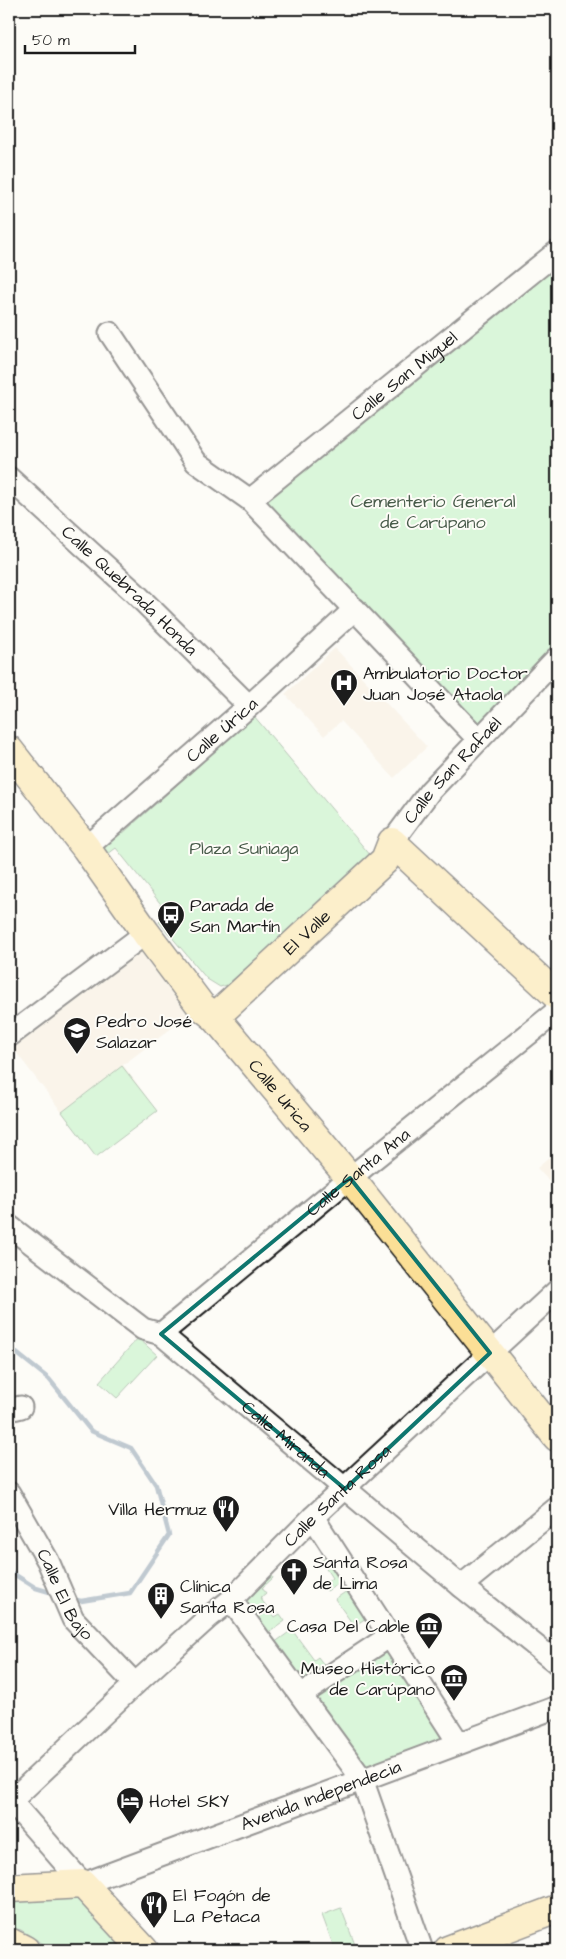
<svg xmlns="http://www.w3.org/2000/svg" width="566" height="1959" viewBox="0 0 566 1959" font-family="'Architects Daughter',sans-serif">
  <rect width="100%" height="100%" fill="#fdfcf7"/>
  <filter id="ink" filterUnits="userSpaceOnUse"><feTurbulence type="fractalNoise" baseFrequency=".02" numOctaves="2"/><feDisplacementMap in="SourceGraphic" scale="10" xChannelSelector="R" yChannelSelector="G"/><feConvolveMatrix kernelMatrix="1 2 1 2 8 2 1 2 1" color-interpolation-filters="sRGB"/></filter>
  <g filter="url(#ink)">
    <!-- built -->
    <g fill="#f5ecda">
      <polygon points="335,648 427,747 394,778 341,721 324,736 285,694"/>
      <polygon points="146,933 201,1006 123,1065 157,1111 96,1157 9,1043"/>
      <polygon points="555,1153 557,1155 557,1190 537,1168"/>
    </g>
    <!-- green -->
    <g fill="#b0efb6" stroke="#668669">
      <polygon points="538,268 557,269 557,658 479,740 250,500"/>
      <polygon points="254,716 371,856 227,985 220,987 207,979 159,922 168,913 116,848 104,857 94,845 114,826 122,834"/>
      <polygon points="122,1066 157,1111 96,1157 62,1112"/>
      <polygon points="138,1338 157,1355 117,1398 99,1382"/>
      <polygon points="327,1557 343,1581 327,1591 323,1585 332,1578 321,1561"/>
      <polygon points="271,1573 273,1578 262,1588 266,1593 260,1598 275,1617 280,1614 285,1621 267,1634 241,1597"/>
      <polygon points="347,1591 366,1618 354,1626 335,1599"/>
      <polygon points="292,1630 314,1660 318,1657 324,1665 301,1681 274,1643"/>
      <polygon points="390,1636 458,1742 362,1779 301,1695"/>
      <polygon points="81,1891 132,1950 53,1950 21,1930 9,1927 9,1897"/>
      <polygon points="341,1908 357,1950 335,1950 322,1915"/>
    </g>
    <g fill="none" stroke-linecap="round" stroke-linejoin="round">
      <!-- stream -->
      <g stroke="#748ca0" stroke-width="4.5">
        <polyline points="9,1347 49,1379 91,1431 131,1448 156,1485 169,1535 130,1593 81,1601 73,1599"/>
        <polyline points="9,1571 36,1588 53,1593"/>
      </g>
      <defs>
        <g id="minor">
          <polyline points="110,333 196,462 250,500 479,740"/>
          <path id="s1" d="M9,478L135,593L249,706"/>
          <path id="s2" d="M250,500L557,252"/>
          <path id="s3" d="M392,842L430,791L557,658"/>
          <path id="s4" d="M86,848L249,706L355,609"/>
          <polyline points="9,1036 146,933"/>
          <path id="s5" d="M9,1226L143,1329L161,1334L461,1586L557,1663"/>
          <path id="s6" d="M161,1334L350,1178L557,1011"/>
          <polyline points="9,1410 21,1407"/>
          <path id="s7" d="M9,1493L48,1561L73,1619L135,1684"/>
          <polyline points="313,1517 458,1742"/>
          <polyline points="461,1586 557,1508"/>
          <polyline points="231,1600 362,1779 422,1950"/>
          <polyline points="301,1695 390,1636"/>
          <path id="s8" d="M10,1800L83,1884L557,1707"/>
          <path id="s9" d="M9,1803L135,1684L209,1617L231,1600L313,1517L557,1291"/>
        </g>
        <g id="major">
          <path id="s10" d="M9,750L86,848L146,933L201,1006L215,1017L350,1178L557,1437"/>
          <path id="s11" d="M215,1017L385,860L392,842L557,996"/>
          <polyline points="9,1888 83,1884 144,1950"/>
          <polyline points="9,1942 25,1950"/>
          <polyline points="448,1950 557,1909"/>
        </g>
      </defs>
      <!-- minor casing -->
      <use href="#minor" stroke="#1c1c1c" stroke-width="25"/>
      <!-- major casing -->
      <use href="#major" stroke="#1c1c1c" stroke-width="31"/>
      <!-- minor -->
      <use href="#minor" stroke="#fdfcf7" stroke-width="21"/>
      <!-- major -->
      <use href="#major" stroke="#fbdf96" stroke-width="28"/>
    </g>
  </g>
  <!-- marked area -->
  <path d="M0 0H566V1959H0ZM350,1178L490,1353L345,1489L161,1334Z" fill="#fdfcf7" fill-opacity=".55" fill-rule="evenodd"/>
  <path fill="none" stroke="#0f766e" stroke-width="4" stroke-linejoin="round" d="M350,1178L490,1353L345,1489L161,1334Z"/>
  <!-- icons -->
  <defs>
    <symbol id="hospital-pin" viewBox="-11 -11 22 30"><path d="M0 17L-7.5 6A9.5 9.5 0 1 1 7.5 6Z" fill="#1c1c1c" stroke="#fdfcf7"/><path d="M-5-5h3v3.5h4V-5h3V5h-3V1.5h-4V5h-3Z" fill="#fff"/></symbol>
    <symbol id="bus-pin" viewBox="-11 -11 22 30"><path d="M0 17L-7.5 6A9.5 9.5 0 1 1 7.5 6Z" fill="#1c1c1c" stroke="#fdfcf7"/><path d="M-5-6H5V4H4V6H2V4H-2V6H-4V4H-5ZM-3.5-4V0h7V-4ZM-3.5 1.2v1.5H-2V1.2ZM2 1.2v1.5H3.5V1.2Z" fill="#fff"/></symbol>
    <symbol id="school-pin" viewBox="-11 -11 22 30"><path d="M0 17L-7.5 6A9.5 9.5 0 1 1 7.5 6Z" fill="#1c1c1c" stroke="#fdfcf7"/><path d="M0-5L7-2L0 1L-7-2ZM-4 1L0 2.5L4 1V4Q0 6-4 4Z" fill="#fff"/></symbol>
    <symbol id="restaurant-pin" viewBox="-11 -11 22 30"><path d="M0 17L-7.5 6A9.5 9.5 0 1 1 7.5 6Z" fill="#1c1c1c" stroke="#fdfcf7"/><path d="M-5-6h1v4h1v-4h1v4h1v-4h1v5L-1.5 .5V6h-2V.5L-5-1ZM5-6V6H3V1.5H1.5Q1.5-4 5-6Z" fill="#fff"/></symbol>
    <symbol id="church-pin" viewBox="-11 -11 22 30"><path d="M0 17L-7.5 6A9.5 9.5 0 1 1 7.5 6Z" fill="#1c1c1c" stroke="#fdfcf7"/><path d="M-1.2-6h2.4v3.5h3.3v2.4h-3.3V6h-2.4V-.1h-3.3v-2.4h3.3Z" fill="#fff"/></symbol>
    <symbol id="building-pin" viewBox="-11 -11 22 30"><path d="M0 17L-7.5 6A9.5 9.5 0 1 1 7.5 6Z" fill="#1c1c1c" stroke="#fdfcf7"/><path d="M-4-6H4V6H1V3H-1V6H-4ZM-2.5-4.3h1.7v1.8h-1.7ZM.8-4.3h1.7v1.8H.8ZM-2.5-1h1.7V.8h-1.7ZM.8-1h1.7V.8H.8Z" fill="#fff"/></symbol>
    <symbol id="museum-pin" viewBox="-11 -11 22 30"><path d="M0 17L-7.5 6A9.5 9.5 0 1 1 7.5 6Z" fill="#1c1c1c" stroke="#fdfcf7"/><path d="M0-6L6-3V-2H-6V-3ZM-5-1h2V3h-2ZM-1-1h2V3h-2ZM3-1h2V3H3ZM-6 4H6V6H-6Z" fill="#fff"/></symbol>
    <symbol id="hotel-pin" viewBox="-11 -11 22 30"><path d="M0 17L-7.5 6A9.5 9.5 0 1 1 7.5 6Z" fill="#1c1c1c" stroke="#fdfcf7"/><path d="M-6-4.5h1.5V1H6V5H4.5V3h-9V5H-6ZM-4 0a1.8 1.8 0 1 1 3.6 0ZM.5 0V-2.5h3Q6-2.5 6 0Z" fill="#fff"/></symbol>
  </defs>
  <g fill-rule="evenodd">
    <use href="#hospital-pin" x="328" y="667" width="32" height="43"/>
    <use href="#bus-pin" x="155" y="899" width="32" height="43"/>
    <use href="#school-pin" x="61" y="1015" width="32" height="43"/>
    <use href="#restaurant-pin" x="210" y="1493" width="32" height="43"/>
    <use href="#church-pin" x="278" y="1556" width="32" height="43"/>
    <use href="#building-pin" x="145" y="1580" width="32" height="43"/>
    <use href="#museum-pin" x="413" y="1610" width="32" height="43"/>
    <use href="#museum-pin" x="438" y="1662" width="32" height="43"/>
    <use href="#hotel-pin" x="114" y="1785" width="32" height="43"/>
    <use href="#restaurant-pin" x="138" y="1889" width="32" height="43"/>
  </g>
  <g text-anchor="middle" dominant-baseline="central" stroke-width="4" stroke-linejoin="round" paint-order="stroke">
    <!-- street labels -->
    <g font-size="18" fill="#1c1c1c" stroke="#fdfcf7">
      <text stroke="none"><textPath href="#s2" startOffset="198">Calle San Miguel</textPath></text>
      <text stroke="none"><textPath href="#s1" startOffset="165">Calle Quebrada Honda</textPath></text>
      <text stroke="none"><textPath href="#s4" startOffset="180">Calle Úrica</textPath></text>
      <text stroke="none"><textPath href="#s3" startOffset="94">Calle San Rafaél</textPath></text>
      <text stroke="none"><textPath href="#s11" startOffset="125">El Valle</textPath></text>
      <text stroke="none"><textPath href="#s10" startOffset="440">Calle Urica</textPath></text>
      <text stroke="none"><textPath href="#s6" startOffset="255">Calle Santa Ana</textPath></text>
      <text stroke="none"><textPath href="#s5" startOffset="351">Calle Miranda</textPath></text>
      <text stroke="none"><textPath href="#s9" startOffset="450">Calle Santa Rosa</textPath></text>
      <text stroke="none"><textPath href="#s7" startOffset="116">Calle El Bajo</textPath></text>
      <text stroke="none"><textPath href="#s8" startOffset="365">Avenida Independecia</textPath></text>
    </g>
    <!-- park labels -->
    <g font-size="18" fill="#485b4a" stroke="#fdfcf7">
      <text x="433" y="501">Cementerio General<tspan x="433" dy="21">de Carúpano</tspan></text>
      <text x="244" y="848">Plaza Suniaga</text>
    </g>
    <!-- poi labels -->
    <g font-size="18" fill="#1c1c1c" stroke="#fdfcf7" text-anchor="start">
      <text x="363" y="673">Ambulatorio Doctor<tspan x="363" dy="21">Juan José Ataola</tspan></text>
      <text x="190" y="905">Parada de<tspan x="190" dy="21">San Martín</tspan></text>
      <text x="96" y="1021">Pedro José<tspan x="96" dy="21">Salazar</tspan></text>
      <text x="207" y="1509" text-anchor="end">Villa Hermuz</text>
      <text x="313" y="1562">Santa Rosa<tspan x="313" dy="21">de Lima</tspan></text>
      <text x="180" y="1586">Clínica<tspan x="180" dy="21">Santa Rosa</tspan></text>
      <text x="410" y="1626" text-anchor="end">Casa Del Cable</text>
      <text x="435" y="1668" text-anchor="end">Museo Histórico<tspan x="435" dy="21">de Carúpano</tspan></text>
      <text x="149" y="1801">Hotel SKY</text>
      <text x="173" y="1895">El Fogón de<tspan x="173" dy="21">La Petaca</tspan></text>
    </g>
  </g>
  <!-- margin -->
  <rect width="566" height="1959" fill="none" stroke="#fdfcf7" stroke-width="30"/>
  <rect x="15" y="15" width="536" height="1929" fill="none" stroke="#1c1c1c" stroke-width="2" filter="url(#ink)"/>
  <!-- scale -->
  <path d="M25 45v8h110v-8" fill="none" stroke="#1c1c1c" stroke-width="2.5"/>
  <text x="32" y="45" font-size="15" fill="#1c1c1c" stroke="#fdfcf7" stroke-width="4" paint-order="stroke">50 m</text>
</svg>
